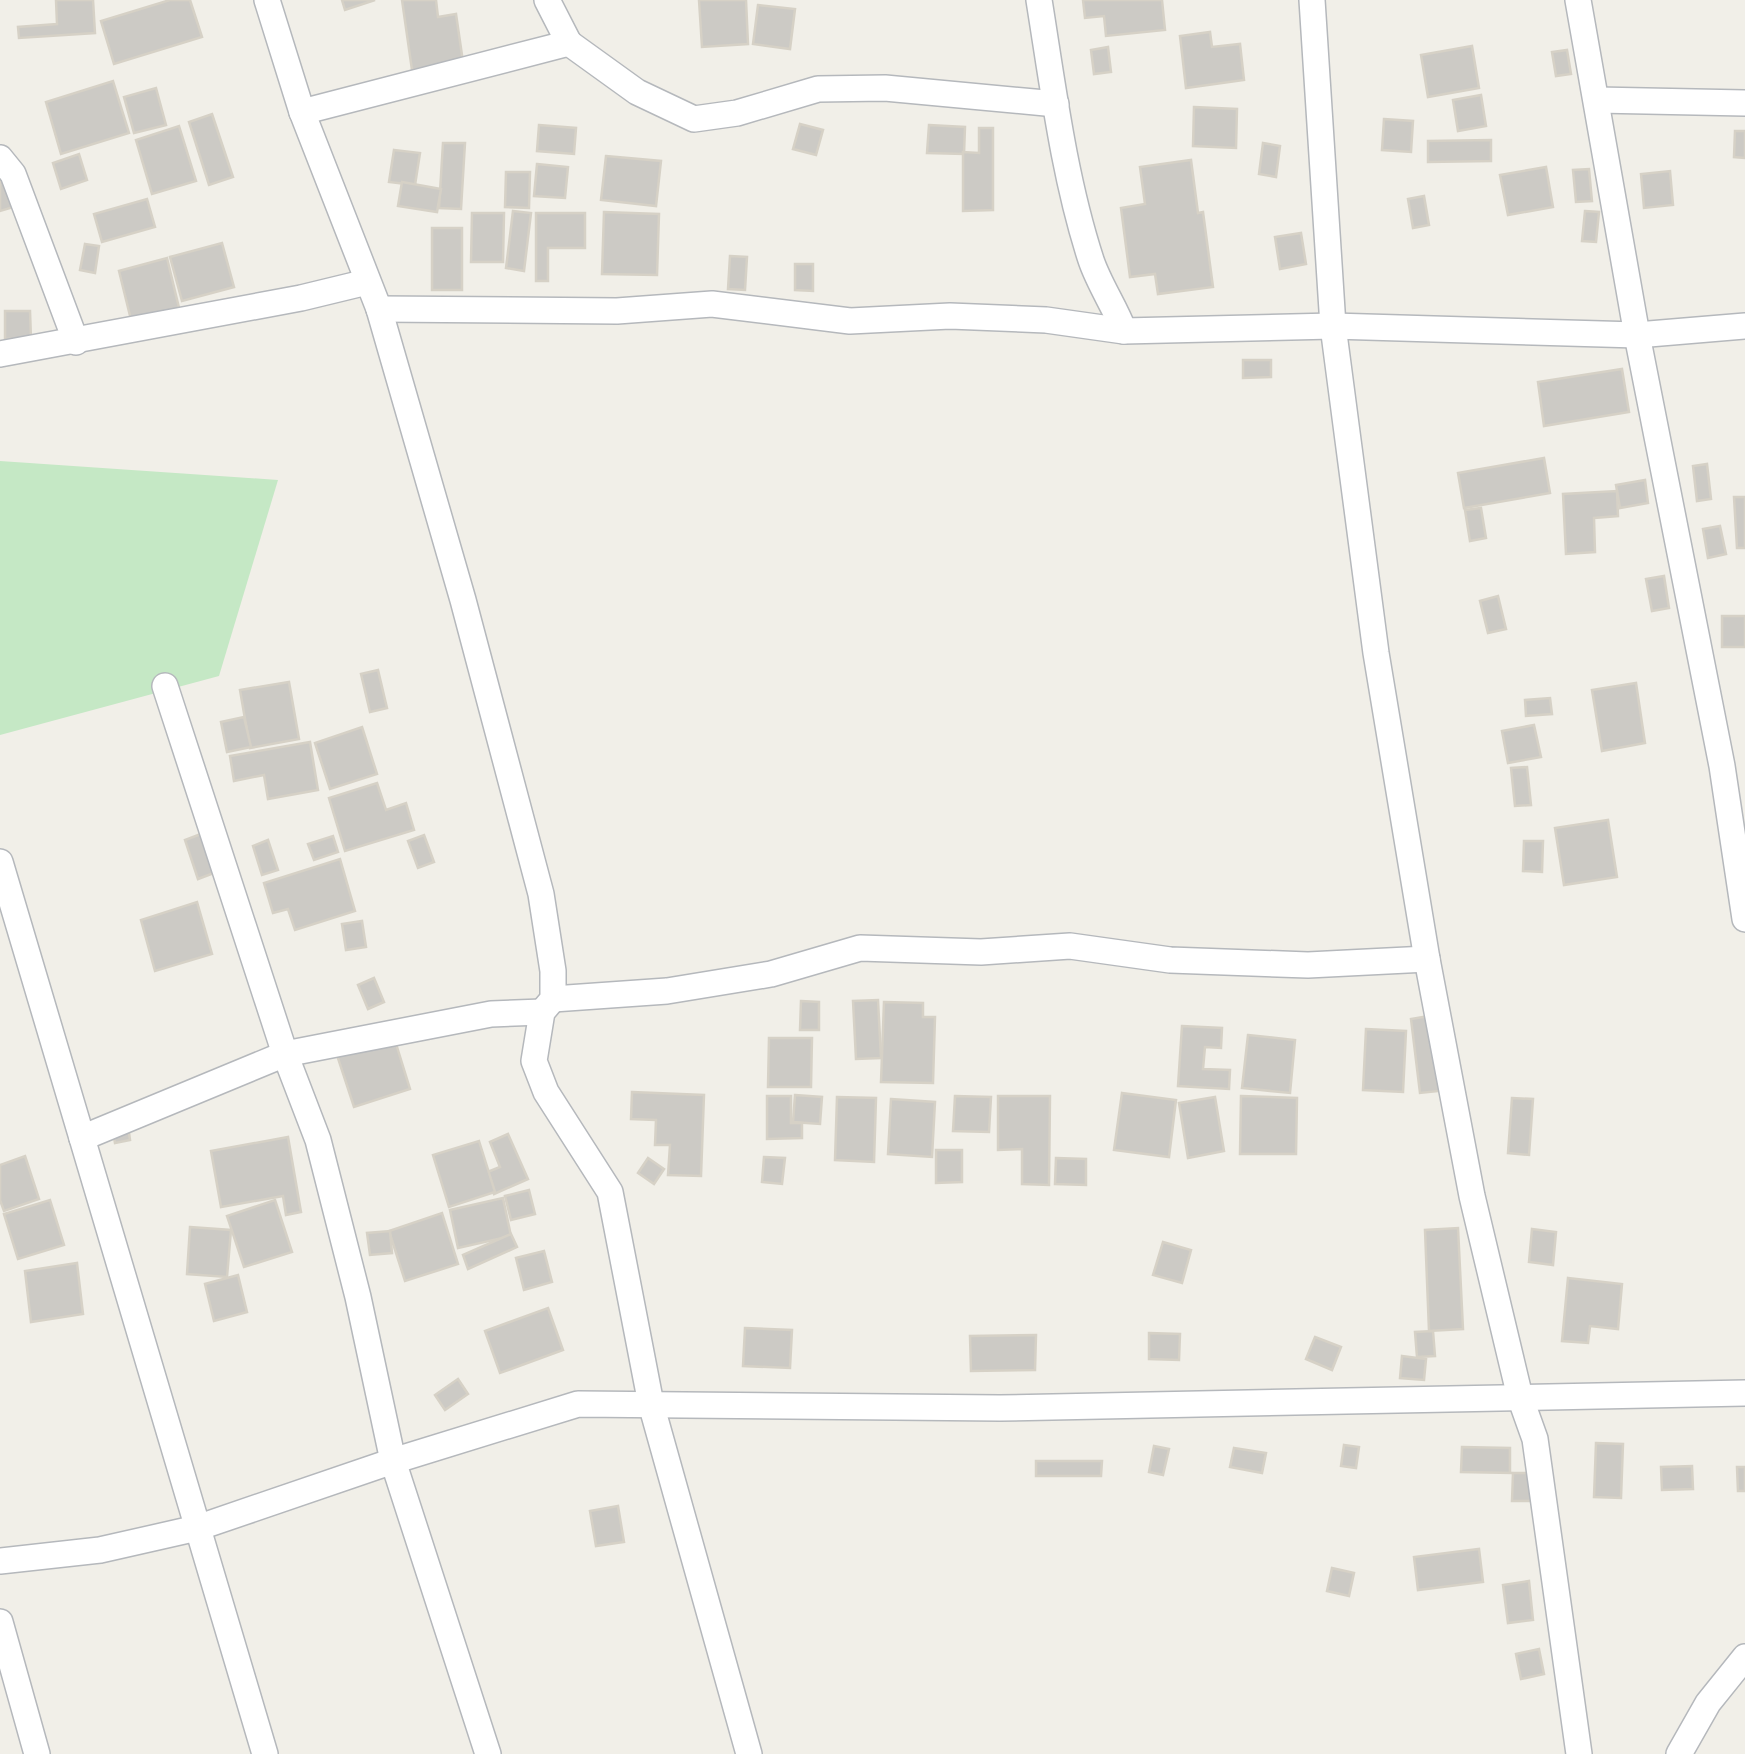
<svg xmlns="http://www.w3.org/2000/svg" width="1745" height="1754" viewBox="0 0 1745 1754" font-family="'IBM Plex Sans',sans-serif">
  <rect width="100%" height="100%" fill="#f1efe8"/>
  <!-- green -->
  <polygon fill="#c5e8c5" points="0,461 278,480 219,676 0,735"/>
  <!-- building -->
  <g fill="#cccac5" stroke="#d6d1c6" stroke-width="2.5">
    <polygon points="56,0 93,0 95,33 19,38 18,27 57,24"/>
    <polygon points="170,0 190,0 202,37 114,64 101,21"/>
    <polygon points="342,0 375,0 345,10"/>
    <polygon points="402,0 436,0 438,17 456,14 463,62 412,70"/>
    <polygon points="699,0 746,0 748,44 702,47"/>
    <polygon points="1083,0 1162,0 1165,30 1106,36 1104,16 1085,18"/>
    <polygon points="758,5 795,9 790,49 753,44"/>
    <polygon points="1210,32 1212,47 1240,44 1244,80 1186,88 1180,36"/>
    <polygon points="1472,46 1479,88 1428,97 1421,55"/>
    <polygon points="1108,47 1111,72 1094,74 1091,50"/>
    <polygon points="1567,50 1571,74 1556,76 1552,52"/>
    <polygon points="113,81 129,133 61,154 46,102"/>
    <polygon points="156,88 166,125 134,133 124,97"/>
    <polygon points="1481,95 1486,126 1458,131 1453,100"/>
    <polygon points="1194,107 1237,109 1236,148 1193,146"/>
    <polygon points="212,114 233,177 209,185 189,122"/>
    <polygon points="1384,119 1413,121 1411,152 1382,150"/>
    <polygon points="800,124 823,130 816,155 793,149"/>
    <polygon points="539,125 576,128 574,154 537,151"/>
    <polygon points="929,125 965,127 964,154 927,153"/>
    <polygon points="179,126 196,181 152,194 136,140"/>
    <polygon points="979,128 993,128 993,210 963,211 963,152 979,153"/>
    <polygon points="1735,131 1745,131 1745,158 1734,157"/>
    <polygon points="1491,140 1491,161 1428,162 1428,141"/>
    <polygon points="443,143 465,143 461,209 439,208"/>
    <polygon points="1263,143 1280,146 1276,177 1259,174"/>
    <polygon points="394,150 420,153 415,185 389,182"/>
    <polygon points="79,154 87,180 61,189 53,163"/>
    <polygon points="606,156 661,161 656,206 601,200"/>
    <polygon points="1191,160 1198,213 1203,212 1213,287 1158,294 1155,274 1130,277 1121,208 1145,204 1140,167"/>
    <polygon points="537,164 568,167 565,198 534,196"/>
    <polygon points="1546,167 1553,207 1508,215 1500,175"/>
    <polygon points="1589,169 1592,201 1576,202 1573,170"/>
    <polygon points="1670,171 1673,205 1644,208 1641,174"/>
    <polygon points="506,172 530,172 529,208 505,207"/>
    <polygon points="8,176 17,206 0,211 0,178"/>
    <polygon points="402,182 441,189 437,212 398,206"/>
    <polygon points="1424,196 1429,225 1413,228 1408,199"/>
    <polygon points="147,199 155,227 102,242 94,214"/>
    <polygon points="513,211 531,213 524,271 506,268"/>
    <polygon points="1585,211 1599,212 1596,242 1582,241"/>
    <polygon points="604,212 659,214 657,275 602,274"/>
    <polygon points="472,213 504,213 503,262 471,262"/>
    <polygon points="536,213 585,213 585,248 548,248 548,281 536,281"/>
    <rect x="432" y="228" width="30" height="62"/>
    <polygon points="1301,233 1306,264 1280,269 1275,237"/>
    <polygon points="222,243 234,287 182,301 170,257"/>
    <polygon points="85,244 99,246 95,273 80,270"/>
    <polygon points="730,256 747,257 745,290 728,289"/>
    <polygon points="167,258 181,316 133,328 119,271"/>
    <polygon points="795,264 813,264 813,291 795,290"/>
    <polygon points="5,311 30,311 31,339 5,339"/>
    <polygon points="1243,360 1271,360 1271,377 1243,378"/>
    <polygon points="1622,369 1629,412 1544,426 1538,382"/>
    <polygon points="1544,458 1550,493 1464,508 1458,473"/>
    <polygon points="1707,464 1711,499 1697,501 1693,466"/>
    <polygon points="1645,480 1648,503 1620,508 1616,485"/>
    <polygon points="1617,491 1618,516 1594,518 1595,552 1566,554 1563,494"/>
    <polygon points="1734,497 1745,497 1745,548 1737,548"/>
    <polygon points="1481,508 1486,538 1470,541 1465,510"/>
    <polygon points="1720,526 1726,554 1708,558 1703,529"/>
    <polygon points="1664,576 1669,608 1652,611 1646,579"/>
    <polygon points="1498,596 1506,629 1488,633 1480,601"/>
    <rect x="1722" y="616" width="23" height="31"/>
    <polygon points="378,670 387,708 370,712 361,674"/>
    <polygon points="289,682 299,739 250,748 240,690"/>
    <polygon points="1636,683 1645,743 1602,751 1592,690"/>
    <polygon points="1550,698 1552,714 1526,716 1525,700"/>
    <polygon points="244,717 251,747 227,752 221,722"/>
    <polygon points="1534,725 1541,757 1508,763 1502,731"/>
    <polygon points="362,727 377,774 330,789 315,743"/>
    <polygon points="310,742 318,790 268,799 264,775 234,781 230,756"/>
    <polygon points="1527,767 1531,805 1515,806 1511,768"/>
    <polygon points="377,783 386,810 406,803 414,830 345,851 329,798"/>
    <polygon points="1608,820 1617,877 1564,885 1555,828"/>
    <polygon points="201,834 214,873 198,879 185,840"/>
    <polygon points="424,835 434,862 418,868 408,841"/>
    <polygon points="333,836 338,852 314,860 308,844"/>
    <polygon points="268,840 278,870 262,875 253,846"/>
    <polygon points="1524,841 1543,841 1542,872 1523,871"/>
    <polygon points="340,859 355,911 295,930 288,909 273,913 264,883"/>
    <polygon points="197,902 212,954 155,971 141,920"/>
    <polygon points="362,921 366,947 346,950 342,924"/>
    <polygon points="374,978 384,1002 368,1009 358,985"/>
    <polygon points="878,1000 881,1058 856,1059 853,1001"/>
    <polygon points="801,1001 819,1002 819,1030 800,1030"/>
    <polygon points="884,1002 923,1003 923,1017 935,1017 933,1083 881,1082"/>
    <polygon points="1429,1016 1439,1091 1420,1093 1411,1019"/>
    <polygon points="1182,1026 1222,1028 1221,1048 1205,1047 1203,1069 1230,1070 1229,1089 1178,1086"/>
    <polygon points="1366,1029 1406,1031 1403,1092 1363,1090"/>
    <polygon points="393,1034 410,1089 354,1107 336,1052"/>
    <polygon points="1248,1035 1295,1040 1290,1093 1242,1088"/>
    <polygon points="769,1038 812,1038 811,1087 768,1087"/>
    <polygon points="632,1092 704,1095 701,1176 668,1175 670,1145 655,1145 656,1120 631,1119"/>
    <polygon points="1122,1093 1176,1100 1169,1157 1114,1150"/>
    <polygon points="795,1095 822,1097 820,1124 793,1122"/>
    <polygon points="767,1096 791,1096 791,1123 802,1123 802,1138 767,1139"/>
    <polygon points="955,1096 991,1097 989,1132 953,1131"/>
    <polygon points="998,1096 1050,1096 1049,1185 1022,1184 1022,1149 998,1150"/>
    <polygon points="1241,1096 1297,1098 1296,1154 1240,1154"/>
    <polygon points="837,1097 876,1098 874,1162 835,1160"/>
    <polygon points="1215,1097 1224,1151 1188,1158 1179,1103"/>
    <polygon points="1512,1098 1533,1099 1529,1155 1508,1153"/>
    <polygon points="891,1099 935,1102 932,1157 888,1154"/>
    <polygon points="127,1118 130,1140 115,1143 111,1120"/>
    <polygon points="508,1134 528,1179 494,1194 485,1173 500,1167 490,1142"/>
    <polygon points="288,1137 301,1212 286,1215 283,1196 221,1207 211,1151"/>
    <polygon points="479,1141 495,1192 449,1207 433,1155"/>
    <polygon points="936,1150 962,1150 962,1182 936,1183"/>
    <polygon points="25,1156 39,1199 4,1211 0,1200 0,1165"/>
    <polygon points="764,1157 785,1158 782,1184 762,1182"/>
    <polygon points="648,1158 664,1169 654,1184 638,1173"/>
    <polygon points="1056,1158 1086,1159 1086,1185 1055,1184"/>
    <polygon points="529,1190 535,1214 511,1220 505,1196"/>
    <polygon points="503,1198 511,1236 458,1248 450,1210"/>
    <polygon points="50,1200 64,1245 18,1259 4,1214"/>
    <polygon points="275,1200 292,1252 244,1267 227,1216"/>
    <polygon points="442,1213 458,1264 405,1281 389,1231"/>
    <polygon points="190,1227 231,1230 227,1277 187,1274"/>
    <polygon points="1458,1228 1463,1329 1429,1331 1425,1230"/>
    <polygon points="1532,1229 1556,1232 1553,1265 1529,1262"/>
    <polygon points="390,1231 392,1253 370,1255 367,1233"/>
    <polygon points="511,1234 517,1247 468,1269 463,1255"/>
    <polygon points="1163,1242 1191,1250 1182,1283 1153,1275"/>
    <polygon points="544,1251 552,1282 524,1290 516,1258"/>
    <polygon points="77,1263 83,1314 31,1322 25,1271"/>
    <polygon points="238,1275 247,1312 214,1321 205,1284"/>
    <polygon points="1568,1278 1622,1284 1618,1329 1590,1326 1588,1343 1562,1341"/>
    <polygon points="548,1308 563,1350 500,1373 485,1331"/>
    <polygon points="745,1328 792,1330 790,1368 743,1366"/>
    <polygon points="1433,1331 1435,1356 1417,1357 1415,1332"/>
    <polygon points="1149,1333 1180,1334 1179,1360 1149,1359"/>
    <polygon points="1036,1335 1035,1370 971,1371 970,1336"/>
    <polygon points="1315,1337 1341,1347 1332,1370 1306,1359"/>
    <polygon points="1402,1356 1426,1359 1424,1380 1400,1378"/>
    <polygon points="458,1379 468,1394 445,1410 435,1395"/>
    <polygon points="1596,1443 1623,1444 1621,1498 1594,1497"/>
    <polygon points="1344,1445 1359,1447 1356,1468 1341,1466"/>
    <polygon points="1154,1446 1169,1449 1163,1475 1149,1472"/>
    <polygon points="1462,1447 1510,1448 1510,1473 1532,1473 1531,1501 1512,1501 1513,1473 1461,1472"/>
    <polygon points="1234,1448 1266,1453 1262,1473 1230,1467"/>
    <polygon points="1036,1461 1102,1461 1101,1476 1036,1476"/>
    <polygon points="1692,1466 1693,1489 1662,1490 1661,1467"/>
    <polygon points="1737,1467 1745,1467 1745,1491 1738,1491"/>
    <polygon points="618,1506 624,1542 596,1546 590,1511"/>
    <polygon points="1479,1549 1483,1582 1418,1590 1414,1557"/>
    <polygon points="1332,1568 1354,1573 1349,1596 1327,1591"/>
    <polygon points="1529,1581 1533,1620 1508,1623 1503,1585"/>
    <polygon points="1539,1649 1544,1674 1521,1679 1516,1654"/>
  </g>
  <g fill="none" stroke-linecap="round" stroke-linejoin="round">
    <defs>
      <g id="minor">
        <polyline points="267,0 302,112 379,309 463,600 541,894 553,971 553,999 542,1012 534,1061 546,1092 610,1192 651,1404 749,1754"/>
        <polyline points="547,0 569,43"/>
        <path d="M1039,0C1053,87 1064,177 1091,260C1099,284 1115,307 1124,331"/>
        <polyline points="1312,0 1333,326 1376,653 1427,959 1472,1196 1520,1397 1535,1439 1579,1754"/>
        <polyline points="1578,0 1637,335 1722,766 1745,919"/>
        <polyline points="1597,100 1745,103"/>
        <polyline points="302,112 569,43 637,92 694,119 737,113 818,89 885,88 1056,104"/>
        <polyline points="0,158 13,174 76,342"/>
        <polyline points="379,309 617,311 712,304 850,321 950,316 1046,320 1124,331 1333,326 1637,335 1745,326"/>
        <polyline points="0,354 301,298 367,282"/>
        <polyline points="165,686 285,1054 318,1140 358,1297 393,1461 488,1754"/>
        <polyline points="0,862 265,1754"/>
        <polyline points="553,999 667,991 771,974 860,948 981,952 1070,946 1170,960 1308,965 1427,959"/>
        <polyline points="82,1138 285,1054 491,1014 542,1012"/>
        <polyline points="0,1561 100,1550 197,1528 393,1461 578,1404 1000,1408 1745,1393"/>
        <polyline points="0,1622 37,1754"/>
        <polyline points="1679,1754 1708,1703 1745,1657"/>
      </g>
    </defs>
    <!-- minor casing -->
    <use href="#minor" stroke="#b5b8bc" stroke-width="28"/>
    <!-- minor -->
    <use href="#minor" stroke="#fff" stroke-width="25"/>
  </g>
</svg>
